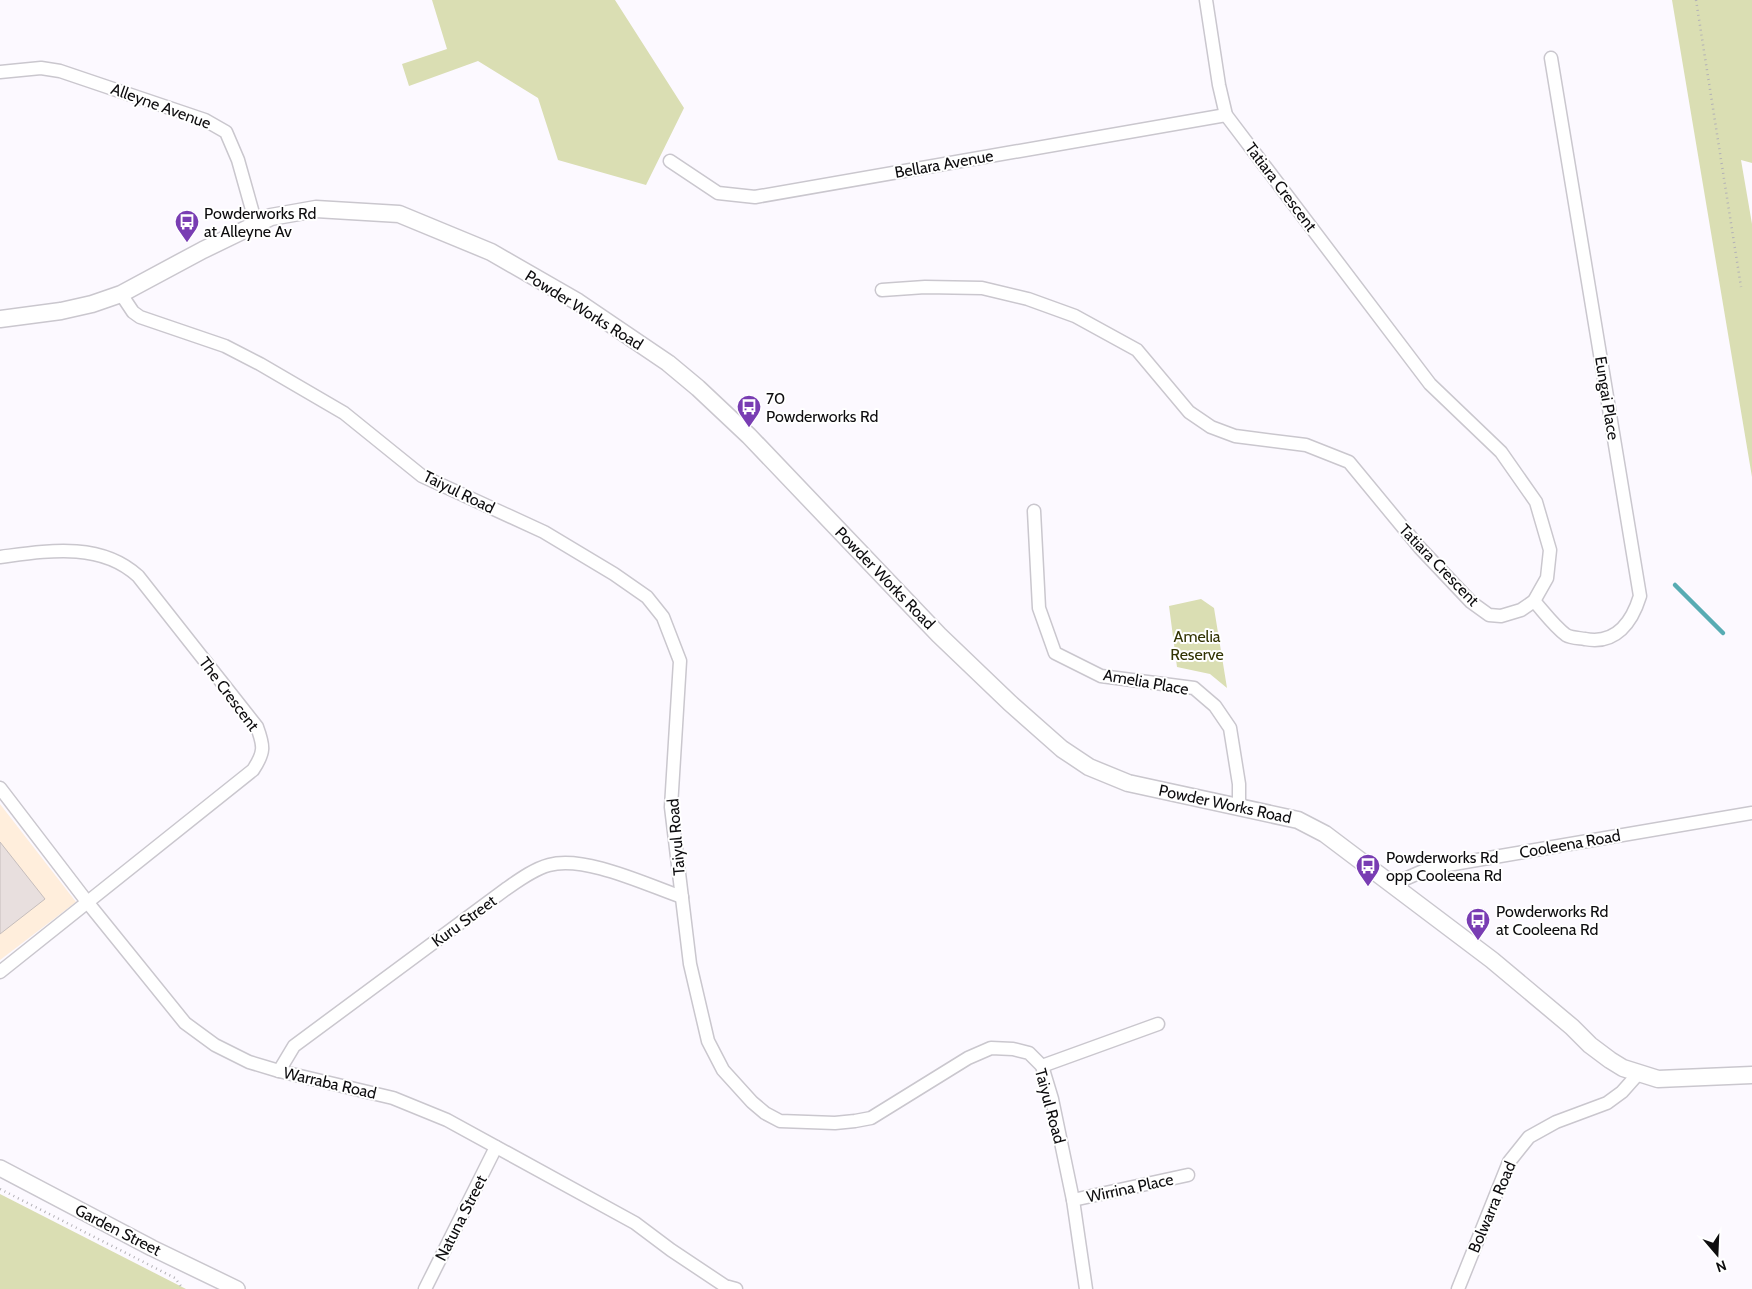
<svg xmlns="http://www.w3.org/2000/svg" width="1752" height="1289" viewBox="0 0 1752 1289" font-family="Cabin,sans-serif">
  <rect width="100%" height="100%" fill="#fcf9ff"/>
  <!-- commercial -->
  <polygon fill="#ffeedc" points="0,804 76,902 0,960"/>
  <!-- green -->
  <g fill="#dadeb3">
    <polygon points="432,0 615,0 684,108 646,185 558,160 538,98 478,61 409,86 402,64 447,49"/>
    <polygon points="1672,0 1752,0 1752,163 1741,160 1752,224 1752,477"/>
    <polygon points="1201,599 1214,608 1227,688 1210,674 1177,667 1169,606"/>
    <polygon points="0,1194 186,1289 0,1289"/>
  </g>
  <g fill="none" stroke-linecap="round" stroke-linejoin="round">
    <!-- stream -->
    <polyline stroke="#57acb3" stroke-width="4.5" points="1675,585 1723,633"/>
  </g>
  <!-- building -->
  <polygon fill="#e8dfde" stroke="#c5bdbc" points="0,842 45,899 0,934"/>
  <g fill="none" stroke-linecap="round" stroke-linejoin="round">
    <defs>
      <g id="minor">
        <polyline points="0,72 41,68 60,71 205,120 226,132 238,160 256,224"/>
        <polyline points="670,161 718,193 755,197 1226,115"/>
        <polyline points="882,290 925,287 982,288 1028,299 1075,316 1137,350 1189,412 1211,427 1235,436 1306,445 1349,462 1420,548 1471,602 1489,615 1501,616 1521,610 1534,601 1547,578 1550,550 1536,502 1501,452 1430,384 1226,115 1219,85 1206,0"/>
        <polyline points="121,294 133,312 140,317 225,346 260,364 344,413 422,476 544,532 614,574 647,597 663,617 680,661 671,807 690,964 708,1041 723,1070 752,1102 765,1113 780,1121 835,1123 855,1121 871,1118 968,1058 991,1048 1013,1049 1029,1053 1042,1066 1052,1099 1073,1200 1086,1289"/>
        <polyline points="1034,511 1039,608 1055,653 1101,676 1194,688 1215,706 1230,728 1239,784 1239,806"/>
        <path d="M0,557C46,551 100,541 138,576L257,727C264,746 265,752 253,770L0,972"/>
        <path d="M1534,601C1544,612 1554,626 1566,635C1571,638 1579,638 1585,639C1616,645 1632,622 1640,596L1551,58"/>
        <polyline points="0,788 88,903 185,1023 215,1045 249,1062 279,1071 393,1098 447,1120 635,1223 671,1250 725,1286 736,1289"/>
        <polyline points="1391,885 1430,868 1752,813"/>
        <polyline points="1042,1066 1158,1024"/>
        <path d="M279,1071L294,1046L506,889C519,880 534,869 549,865C585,855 647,885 682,897"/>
        <polyline points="1073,1200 1188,1175"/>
        <polyline points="425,1289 496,1147"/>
        <polyline points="1458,1289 1509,1162 1529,1137 1556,1122 1607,1103 1622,1092 1638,1074"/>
      </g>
      <polyline id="tertiary" points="0,1168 152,1248 237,1289"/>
      <polyline id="secondary" points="0,319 61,311 92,304 121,294 203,250 271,217 316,209 399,214 491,252 578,302 668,363 698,388 749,436 939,635 1010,703 1062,749 1089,767 1128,783 1298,820 1325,834 1492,960 1572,1027 1590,1045 1610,1060 1623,1068 1658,1079 1752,1075"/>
    </defs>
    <!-- minor casing -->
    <use href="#minor" stroke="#cac7ce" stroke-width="15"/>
    <!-- tertiary casing -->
    <use href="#tertiary" stroke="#cac7ce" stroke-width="18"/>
    <!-- secondary casing -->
    <use href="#secondary" stroke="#cac7ce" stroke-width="19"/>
    <!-- path -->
    <g stroke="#b3b1b6" stroke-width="2.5" stroke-dasharray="1 4" stroke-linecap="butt">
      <polyline points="1696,0 1741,287"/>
      <polyline points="0,1189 175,1278 183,1289"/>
    </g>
    <!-- minor -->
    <use href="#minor" stroke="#fff" stroke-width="12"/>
    <!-- tertiary -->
    <use href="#tertiary" stroke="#fff" stroke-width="15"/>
    <!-- secondary -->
    <use href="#secondary" stroke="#fff" stroke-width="16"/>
  </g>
  <!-- icons -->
  <defs>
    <symbol id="bus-pin" viewBox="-11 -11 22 30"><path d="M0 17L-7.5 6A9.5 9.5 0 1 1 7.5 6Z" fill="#793db3" stroke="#fff"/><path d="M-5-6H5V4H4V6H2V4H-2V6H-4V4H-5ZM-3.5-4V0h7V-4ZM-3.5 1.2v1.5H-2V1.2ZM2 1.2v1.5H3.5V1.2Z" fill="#fff"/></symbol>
  </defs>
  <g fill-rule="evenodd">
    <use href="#bus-pin" x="173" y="208" width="28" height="38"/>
    <use href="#bus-pin" x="735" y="393" width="28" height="38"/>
    <use href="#bus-pin" x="1354" y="852" width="28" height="38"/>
    <use href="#bus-pin" x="1464" y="906" width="28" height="38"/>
  </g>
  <g text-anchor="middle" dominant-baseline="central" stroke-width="4" stroke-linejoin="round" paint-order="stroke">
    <!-- street labels -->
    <g font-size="16" fill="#0e0d0f" stroke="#fff">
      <text transform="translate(161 106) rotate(20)">Alleyne Avenue</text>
      <text transform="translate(944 164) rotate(-10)">Bellara Avenue</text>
      <text transform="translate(1281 187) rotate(53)">Tatiara Crescent</text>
      <text transform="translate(584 310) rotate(32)">Powder Works Road</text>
      <text transform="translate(1607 398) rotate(81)">Eungai Place</text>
      <text transform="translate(459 492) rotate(26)">Taiyul Road</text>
      <text transform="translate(1439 565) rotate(46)">Tatiara Crescent</text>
      <text transform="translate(885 578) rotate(46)">Powder Works Road</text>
      <text transform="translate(1146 682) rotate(10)">Amelia Place</text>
      <text transform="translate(229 694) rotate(53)">The Crescent</text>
      <text transform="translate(1225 804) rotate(12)">Powder Works Road</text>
      <text transform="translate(676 837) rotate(-95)">Taiyul Road</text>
      <text transform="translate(1570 844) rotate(-10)">Cooleena Road</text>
      <text transform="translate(464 921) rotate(-36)">Kuru Street</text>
      <text transform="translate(330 1083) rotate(13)">Warraba Road</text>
      <text transform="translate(1050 1106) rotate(75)">Taiyul Road</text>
      <text transform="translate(1130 1188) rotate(-12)">Wirrina Place</text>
      <text transform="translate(1492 1207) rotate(-67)">Bolwarra Road</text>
      <text transform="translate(461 1218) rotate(-63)">Natuna Street</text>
      <text transform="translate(118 1230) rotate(27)">Garden Street</text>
    </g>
    <!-- poi labels -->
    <g font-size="16" fill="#0e0d0f" stroke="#fff" text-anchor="start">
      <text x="204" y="213">Powderworks Rd<tspan x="204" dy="18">at Alleyne Av</tspan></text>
      <text x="766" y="398">70<tspan x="766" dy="18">Powderworks Rd</tspan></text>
      <text x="1386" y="857">Powderworks Rd<tspan x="1386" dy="18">opp Cooleena Rd</tspan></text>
      <text x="1496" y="911">Powderworks Rd<tspan x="1496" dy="18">at Cooleena Rd</tspan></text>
    </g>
    <!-- park labels -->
    <g font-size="16" fill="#313302" stroke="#fff">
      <text x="1197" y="636">Amelia<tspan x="1197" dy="18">Reserve</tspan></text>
    </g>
  </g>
  <!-- north arrow -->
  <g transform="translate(1717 1254) rotate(161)" stroke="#ffffff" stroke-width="4" paint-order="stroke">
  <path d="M0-4L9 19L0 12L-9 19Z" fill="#0e0d0f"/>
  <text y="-8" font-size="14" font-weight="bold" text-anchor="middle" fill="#0e0d0f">N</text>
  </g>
</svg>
